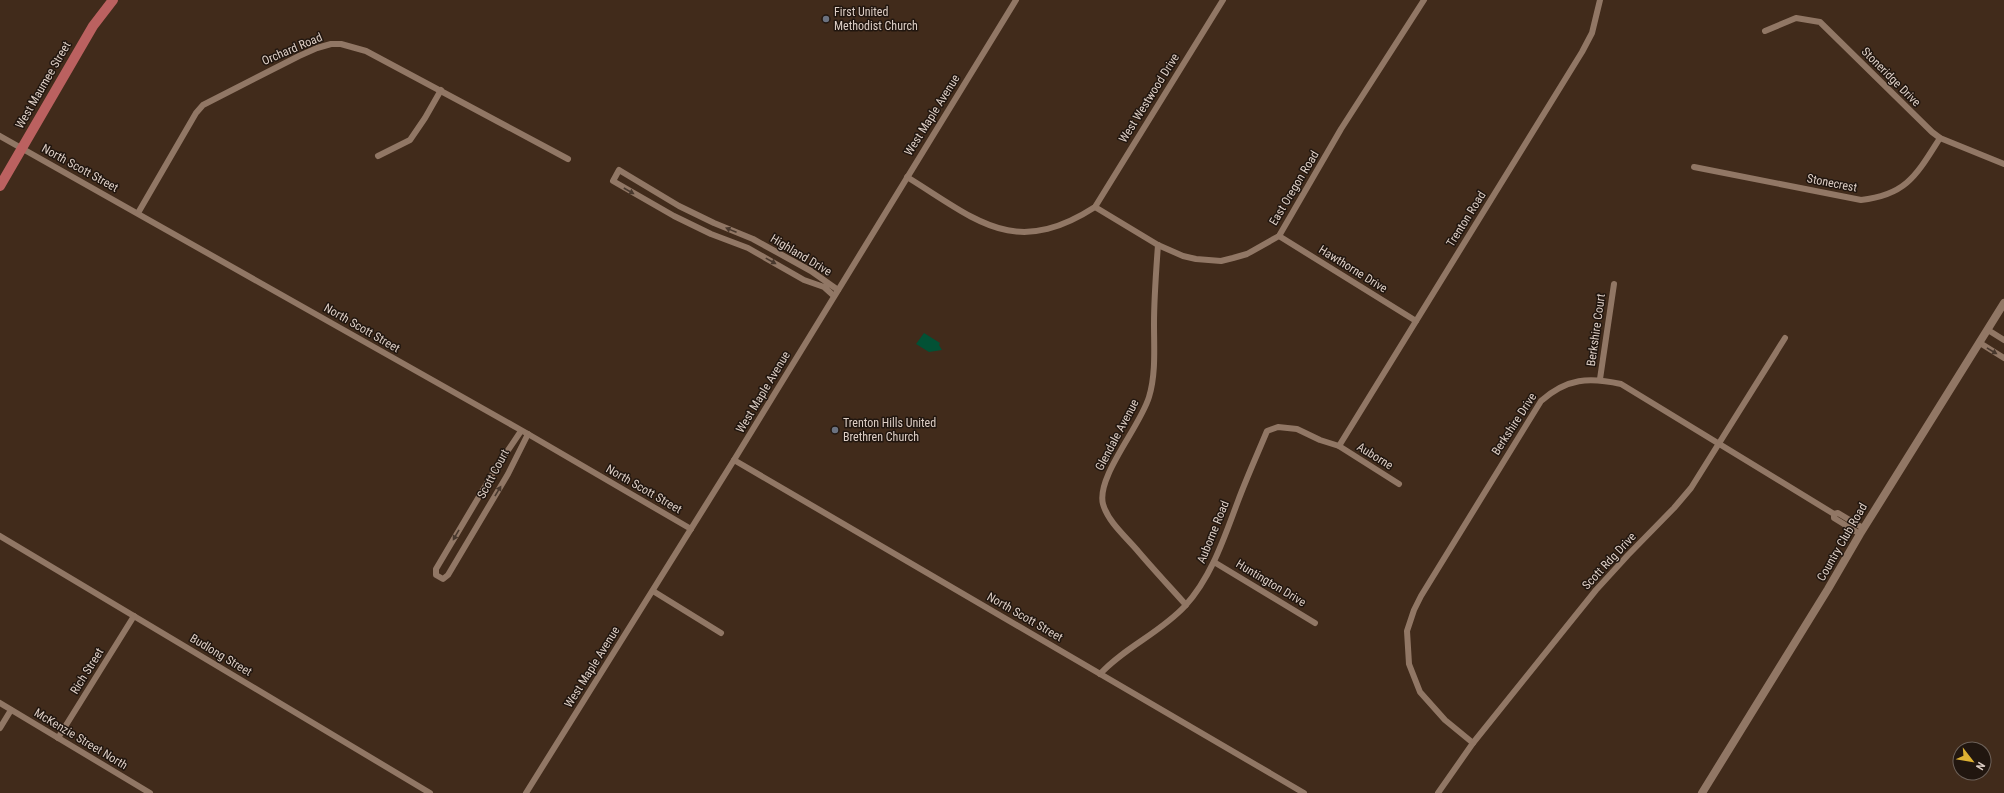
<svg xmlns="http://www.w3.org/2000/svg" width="2004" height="793" viewBox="0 0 2004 793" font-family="'Roboto Condensed',sans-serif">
  <rect width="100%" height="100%" fill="#412b1b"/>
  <!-- green -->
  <polygon fill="#025135" points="924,333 940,343 939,345 942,350 929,352 916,344"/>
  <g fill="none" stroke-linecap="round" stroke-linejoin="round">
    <!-- minor -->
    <g stroke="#917765" stroke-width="6">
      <polyline points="1765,31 1796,18 1820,22 1932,132 1940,138 2004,164"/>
      <polyline points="0,136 528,434 691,529"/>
      <polyline points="378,156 410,140 425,118 441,90"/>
      <path d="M1694,167L1861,200C1907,195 1917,174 1940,138"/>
      <path d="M907,177C977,220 1014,259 1095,207L1223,0"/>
      <polyline points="1095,207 1158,245 1183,256 1196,259 1221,261 1233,258 1247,254 1279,236 1341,129 1424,0"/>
      <polyline points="138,213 196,113 203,105 299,56 317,48 331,44 341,44 366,51 568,159"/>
      <polyline points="1279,236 1416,321"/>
      <path d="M1158,245C1156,272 1154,298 1154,324C1154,348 1156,374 1149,397C1140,427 1096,477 1103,504C1108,522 1126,537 1137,550C1153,569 1170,587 1186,605"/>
      <polyline points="834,296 824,287 804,280 748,248 711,234 674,216 613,181 619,170 679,206 714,223 753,239 811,271 838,290"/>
      <polyline points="1988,330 2004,340"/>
      <polyline points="1980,343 2004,358"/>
      <polyline points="1600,379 1614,284"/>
      <polyline points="521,431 496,468 436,569 436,575 443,579 448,575 508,474 528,434"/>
      <polyline points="1339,446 1582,52 1592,33 1600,0"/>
      <polyline points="734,460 1304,793"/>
      <polyline points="1834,514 1838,513 1863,528"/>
      <polyline points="0,536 430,793"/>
      <polyline points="1214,562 1315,623"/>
      <polyline points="653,591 721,633"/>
      <path d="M1100,674C1125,647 1160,633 1185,606C1212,576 1224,538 1238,501C1247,477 1257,455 1267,431L1278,427L1297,429L1320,440L1339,446L1399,484"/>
      <polyline points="0,703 150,793"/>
      <polyline points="0,728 11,710"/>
      <polyline points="58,738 134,616"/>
      <path d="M1473,743L1445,720L1420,692L1409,664L1407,631L1414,610L1421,596L1541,401C1567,378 1589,377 1621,384L1834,514V518L1860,534"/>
      <polyline points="526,793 734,460 1016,0"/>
      <polyline points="1438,793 1473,743 1596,590 1628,555 1674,508 1691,488 1785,338"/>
    </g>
    <!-- tertiary -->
    <polyline stroke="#917765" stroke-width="8" points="1702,793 1828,589 1860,534 2004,303"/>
    <!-- primary -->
    <polyline stroke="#bb6160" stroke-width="10" points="0,186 93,26 113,0"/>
  </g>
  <!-- one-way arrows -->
  <defs><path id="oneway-solid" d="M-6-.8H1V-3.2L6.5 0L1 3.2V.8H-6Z"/></defs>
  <g fill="#48382d">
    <use href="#oneway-solid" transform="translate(629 191) rotate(30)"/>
    <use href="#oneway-solid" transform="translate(731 230) rotate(-158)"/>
    <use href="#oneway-solid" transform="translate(771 261) rotate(29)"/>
    <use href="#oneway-solid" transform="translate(1992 351) rotate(31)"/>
    <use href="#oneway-solid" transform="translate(498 491) rotate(-59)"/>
    <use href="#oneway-solid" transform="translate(456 535) rotate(120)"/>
  </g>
  <!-- markers -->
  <g fill="#6b7280" stroke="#21160f" stroke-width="1.5">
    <circle cx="826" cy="19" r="4"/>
    <circle cx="835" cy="430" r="4"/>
  </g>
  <g text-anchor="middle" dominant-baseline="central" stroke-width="3" stroke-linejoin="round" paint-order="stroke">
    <!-- poi labels -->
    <g font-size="12" fill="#ddcec5" stroke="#21160f" text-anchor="start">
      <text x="834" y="12">First United<tspan x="834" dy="14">Methodist Church</tspan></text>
      <text x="843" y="423">Trenton Hills United<tspan x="843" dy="14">Brethren Church</tspan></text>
    </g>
    <!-- street labels -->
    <g font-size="12" fill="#ddcec5" stroke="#21160f">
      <text transform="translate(292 49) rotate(-23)">Orchard Road</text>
      <text transform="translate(1891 77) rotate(45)">Stoneridge Drive</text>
      <text transform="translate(43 85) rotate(-60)">West Maumee Street</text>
      <text transform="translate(1149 98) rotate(-58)">West Westwood Drive</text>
      <text transform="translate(932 115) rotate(-58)">West Maple Avenue</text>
      <text transform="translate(80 168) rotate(29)">North Scott Street</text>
      <text transform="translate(1832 183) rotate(11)">Stonecrest</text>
      <text transform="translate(1294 188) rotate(-59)">East Oregon Road</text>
      <text transform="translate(1466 219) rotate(-58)">Trenton Road</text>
      <text transform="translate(801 255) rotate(31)">Highland Drive</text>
      <text transform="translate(1353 269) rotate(32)">Hawthorne Drive</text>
      <text transform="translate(362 328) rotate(30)">North Scott Street</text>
      <text transform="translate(1596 330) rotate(-82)">Berkshire Court</text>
      <text transform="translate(763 392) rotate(-59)">West Maple Avenue</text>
      <text transform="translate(1514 424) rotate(-57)">Berkshire Drive</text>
      <text transform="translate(1117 435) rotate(-62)">Glendale Avenue</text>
      <text transform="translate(1375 456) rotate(32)">Auborne</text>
      <text transform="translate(493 474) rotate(-62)">Scott Court</text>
      <text transform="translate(644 489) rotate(30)">North Scott Street</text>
      <text transform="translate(1213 532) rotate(-68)">Auborne Road</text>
      <text transform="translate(1842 542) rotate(-60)">Country Club Road</text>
      <text transform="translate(1609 561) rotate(-47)">Scott Rdg Drive</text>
      <text transform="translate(1271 583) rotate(31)">Huntington Drive</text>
      <text transform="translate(1025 617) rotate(30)">North Scott Street</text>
      <text transform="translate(221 655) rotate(31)">Budlong Street</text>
      <text transform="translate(592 667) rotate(-58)">West Maple Avenue</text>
      <text transform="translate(87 671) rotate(-58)">Rich Street</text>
      <text transform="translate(81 739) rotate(31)">McKenzie Street North</text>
    </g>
  </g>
  <!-- north arrow -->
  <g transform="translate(1972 761) rotate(121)"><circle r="19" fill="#21160f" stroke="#6c6058"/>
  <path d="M0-3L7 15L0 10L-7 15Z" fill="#ddb133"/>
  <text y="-6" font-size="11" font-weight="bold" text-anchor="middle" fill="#ddcec5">N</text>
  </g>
</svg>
